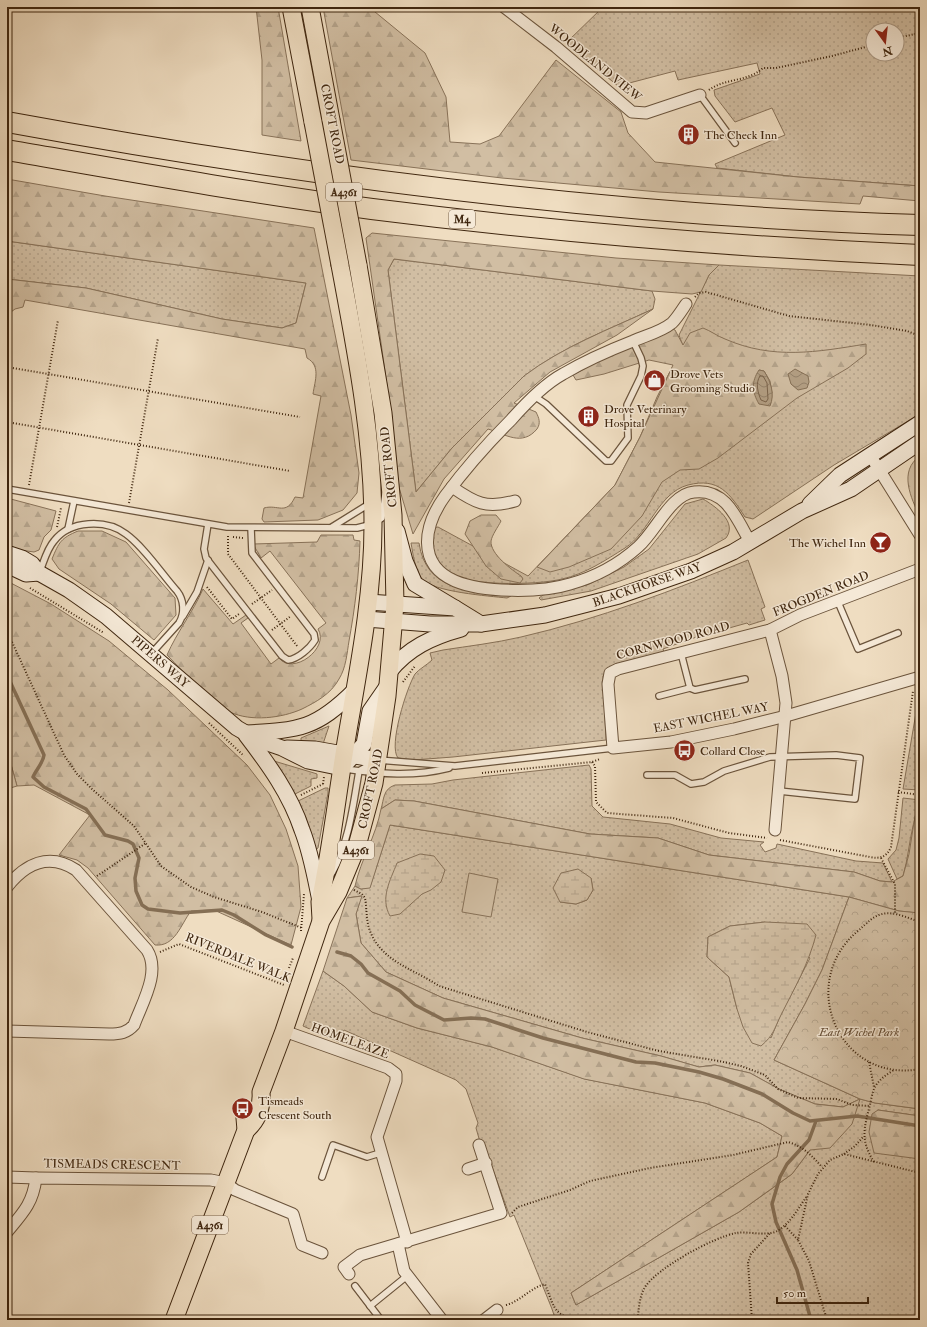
<svg xmlns="http://www.w3.org/2000/svg" width="927" height="1327" viewBox="0 0 927 1327" font-family="'IM FELL Double Pica',serif">
  <defs>
    <pattern id="grass-dots" width="8" height="8" patternUnits="userSpaceOnUse"><rect width="8" height="8" fill="#d1bea3"/><path d="M2 2h.1M6 6h.1" fill="none" stroke="#b4a38b" stroke-width="1.8" stroke-linecap="round"/></pattern>
    <pattern id="forest-firs" width="22" height="20" patternUnits="userSpaceOnUse"><rect width="22" height="20" fill="#d1bea3"/><path d="M5 1l3.5 6h-7zM16 11l3.5 6h-7z" fill="#b4a38b"/></pattern>
    <pattern id="wetland-marsh" width="20" height="14" patternUnits="userSpaceOnUse"><rect width="20" height="14" fill="#d1bea3"/><path d="M1 5h8M5 5V1M11 12h8M15 12V8" fill="none" stroke="#b4a38b"/></pattern>
    <pattern id="park-crowns" width="20" height="18" patternUnits="userSpaceOnUse"><rect width="20" height="18" fill="#d1bea3"/><path d="M2 6a3 3 0 1 1 6 0M12 15a3 3 0 1 1 6 0" fill="none" stroke="#b4a38b"/></pattern>
    <pattern id="water-waves" width="16" height="10" patternUnits="userSpaceOnUse"><rect width="16" height="10" fill="#b39f84"/><path d="M0 5q4-4 8 0t8 0" fill="none" stroke="#93816a"/></pattern>
  </defs>
  <rect width="100%" height="100%" fill="#efddc1"/>
  <filter id="stains"><feTurbulence type="fractalNoise" baseFrequency=".005" numOctaves="4"/><feColorMatrix values="0 0 0 0 .2 0 0 0 0 .09 0 0 0 0 .02 0 0 0 .5 -.17"/></filter>
  <radialGradient id="worn" r=".72"><stop offset=".6" stop-color="#630" stop-opacity="0"/><stop offset="1" stop-color="#630" stop-opacity=".3"/></radialGradient>
  <!-- grass -->
  <g fill="url(#grass-dots)" stroke="#887259" fill-rule="evenodd">
    <polygon points="298,7 302,7 324,124 320,124"/>
    <path d="M603,7H920V186L798,177L717,168L715,164L785,135L772,108L735,122L715,96L714,90L760,74L757,63L678,80L675,71L618,86L566,43ZM873,30H897V54H873Z"/>
    <polygon points="7,241 306,283 296,323 282,328 222,319 86,288 7,279"/>
    <path d="M394,259L652,291L655,299L653,309C610,329 562,347 524,376L452,448L416,492L388,270Z"/>
    <path d="M719,265L920,276V414L834,465L753,519L745,517C730,494 719,477 688,485C658,493 650,532 625,548C606,560 585,574 562,579C539,585 458,588 442,568C432,556 432,543 432,528L438,527L528,576L615,485L640,437L657,397L683,346L679,335L709,275Z"/>
    <path d="M703,499C715,506 738,522 726,538L698,554L591,591L541,600L539,598L543,595L587,585L624,567L649,549L685,504Z"/>
    <path d="M411,543H419C426,592 471,591 511,596L507,598C489,596 433,592 422,579C415,570 413,554 411,543Z"/>
    <path d="M748,560L765,607L761,609L765,620L749,625L747,623L690,639L663,649L664,652L613,665L603,676L606,740L453,757L413,760L398,758C388,746 407,687 415,674C419,669 427,665 432,660L430,653L443,650C469,646 495,643 521,637C599,619 674,590 748,560Z"/>
    <polygon points="920,689 920,764 917,770 920,790 903,789"/>
    <polygon points="329,726 323,744 301,741 301,738"/>
    <polygon points="274,761 314,773 317,774 317,778 311,779 311,786 293,795"/>
    <path d="M589,765L591,769L592,806L603,817L670,824L721,838L764,842L760,845L765,852L776,848L777,844L856,861L883,863L892,882L880,881L854,872L709,855L658,838L590,834L414,801L395,800L381,809C384,799 383,789 395,785L432,784L453,780Z"/>
    <polygon points="325,788 328,788 328,793 318,848 315,850 296,802"/>
    <path d="M903,798L920,800C920,809 915,816 913,826C909,843 908,859 903,876L897,879L888,859L896,850L899,838Z"/>
    <path d="M390,825L849,897L822,970L805,1004L774,1060L860,1099L875,1103L920,1109V1116L878,1110L906,1156L920,1159V1320H547L554,1315L552,1309L514,1215L510,1217L483,1142H480L476,1128L478,1123L466,1089L456,1080L344,1030L339,1042L303,1026L323,971L344,986L372,1012L417,1028L492,1047L585,1079L705,1103L760,1123L782,1136L777,1157L571,1293L576,1305L739,1212L770,1190L792,1174L810,1150L860,1099L843,1107L815,1104L779,1089L750,1073L715,1065L699,1067L661,1056L582,1038L443,998L386,972L361,943L356,914L361,896L347,898L355,886L361,889L370,887ZM591,878L593,890L587,900L576,904L560,902ZM765,922L810,958L780,1016L771,1038L737,1009L729,977L707,957L708,937L730,926Z"/>
  </g>
  <!-- forest -->
  <g fill="url(#forest-firs)" stroke="#887259" fill-rule="evenodd">
    <polygon points="256,7 278,7 301,141 262,135 262,60"/>
    <polygon points="323,7 369,7 425,53 446,97 450,142 480,144 499,136 556,60 621,112 628,133 655,162 798,177 920,186 920,201 863,196 860,204 659,192 502,178 351,160"/>
    <path d="M7,179L105,196L314,228L351,415L359,473L357,493L343,510L318,520L264,522L262,519L264,508C278,504 286,516 295,497L303,498L321,396L313,394C315,380 321,366 307,358L305,349L25,300L23,307L15,309L7,315V279L86,288L222,319L282,328L296,323L306,283L7,241Z"/>
    <path d="M372,233L616,258L719,265L709,275L701,292L692,294L652,291L394,259L388,270L416,492L452,448L524,376C562,347 610,329 653,309L617,335L550,372L514,403L536,412C539,418 541,423 537,429C522,447 505,434 488,429L444,479L413,534L398,484L390,406L366,238Z"/>
    <path d="M669,327L675,330L683,345L690,333L703,328C711,331 717,336 725,339C773,360 817,352 866,344V354L848,368L797,398L718,458L699,469L680,470L662,482L642,516L611,549L569,567L550,572L537,567L615,485L640,437L673,365L649,360L604,374L576,380L573,375L651,332ZM759,370L764,371L770,381L772,393Z"/>
    <path d="M920,456V517C911,498 898,471 920,456Z"/>
    <polygon points="7,498 56,511 51,530 44,537 39,550 34,552 7,548"/>
    <path d="M481,515H496L501,521C498,527 492,535 491,541C490,554 512,570 521,576L523,579L520,583L501,579L486,566L465,534L470,521Z"/>
    <path d="M78,531H102L126,542L175,598L176,615L154,640L111,604L59,569L52,559C59,542 61,538 78,531Z"/>
    <path d="M321,535H353L354,540L360,541C359,575 355,608 349,641C347,653 346,668 339,679C331,694 316,702 302,709C282,718 251,722 230,712C206,699 186,674 167,655C177,632 193,612 203,589L233,624L246,615L248,618L241,623L271,664L279,658C293,676 330,648 318,629L326,623L270,551L261,558L253,544L317,542Z"/>
    <path d="M7,581L51,604L109,641L168,690L247,765L270,795L286,829L298,866L301,907L291,945L214,910L191,911C181,924 175,947 155,945L88,868L77,860L59,855L90,815L34,785L17,786L7,750Z"/>
    <path d="M395,800L414,801L590,834L658,838L709,855L854,872L880,881L892,882L903,876L909,854L915,816L920,808V911L918,913L899,911L849,897L390,825L370,888L361,889L355,886C361,859 376,836 381,809Z"/>
    <polygon points="362,896 356,914 361,943 386,972 443,998 582,1038 661,1056 699,1067 715,1065 750,1073 779,1089 815,1104 843,1107 860,1099 852,1124 830,1148 810,1150 792,1174 739,1212 576,1305 571,1293 777,1157 782,1136 760,1123 705,1103 584,1079 492,1047 417,1028 372,1012 344,986 323,971 347,898"/>
    <polygon points="878,1110 920,1116 920,1159 874,1153 869,1132 872,1114"/>
  </g>
  <!-- wetland -->
  <g fill="url(#wetland-marsh)" stroke="#887259">
    <path d="M420,854L434,856L445,870L441,882L431,890L422,894L400,914L390,916C380,898 390,881 397,863Z"/>
    <polygon points="578,869 591,878 593,890 587,900 576,904 560,902 553,888 561,873"/>
    <path d="M765,922L807,924L816,935C808,965 795,987 781,1015C774,1029 774,1035 761,1046L752,1043L743,1027L737,1009L729,977L707,957L708,937L730,926Z"/>
  </g>
  <!-- park -->
  <polygon fill="url(#park-crowns)" stroke="#887259" points="849,897 899,911 920,913 920,1109 875,1103 860,1099 774,1060 805,1004 822,970"/>
  <!-- garden -->
  <g fill="#d1bea3" stroke="#887259">
    <polygon points="7,750 17,786 7,789"/>
    <polygon points="469,873 498,879 491,917 462,912"/>
  </g>
  <!-- water -->
  <g fill="url(#water-waves)" stroke="#856f55">
    <polygon points="795,369 808,376 809,382 807,388 798,390 791,384 788,374"/>
    <path d="M759,370L764,371C771,382 775,394 770,406L759,404C752,392 751,382 759,370Z"/>
  </g>
  <g fill="none" stroke-linecap="round" stroke-linejoin="round">
    <!-- shore -->
    <path stroke="#79624a" stroke-width="1" d="M760,376H763L767,383L768,399L766,402L761,400C758,393 755,383 760,376Z"/>
    <!-- stream -->
    <g stroke="#856f55" stroke-width="3.5">
      <path d="M7,675L44,755C43,763 36,770 33,777L44,787L86,809L105,835L128,841L133,844L139,858L135,878L136,891L142,905L148,909L180,913L222,910L234,915L266,935L292,947"/>
      <polyline points="337,952 351,956 361,964 368,973 400,991 415,1005 444,1020 471,1018 485,1019 543,1038 636,1062 655,1063 699,1072 723,1079 762,1094 793,1113 810,1121 857,1116 920,1126"/>
      <polyline points="811,1320 797,1270 776,1222 772,1204 780,1177 787,1164 809,1140 816,1121"/>
    </g>
    <defs>
      <g id="lane">
        <polyline points="700,95 735,143"/>
        <polyline points="534,396 546,404 606,461 611,461 628,438 627,405 641,376 643,366 641,358 633,341"/>
        <polyline points="7,489 227,527 357,528 373,524 382,518 385,494"/>
        <path d="M208,524L204,549L206,558L282,656L288,660C298,659 310,648 315,640L314,634L252,553L251,528"/>
        <polyline points="332,527 369,504"/>
        <polyline points="68,529 74,501"/>
        <path d="M40,571C44,561 47,549 54,541C70,520 106,519 126,534C144,547 162,574 177,591C184,600 185,613 179,623L151,654"/>
        <polyline points="838,602 858,649 898,633"/>
        <polyline points="183,616 197,592 208,560"/>
        <polyline points="681,653 690,688"/>
        <polyline points="659,696 690,688 695,690 745,679"/>
        <path d="M345,769C381,774 413,777 449,768"/>
        <polyline points="359,771 378,760 455,766 613,748"/>
        <polyline points="647,775 675,775 691,784 704,782 724,771 770,757 836,755 860,758 855,799 779,791"/>
        <path d="M332,873C349,842 353,806 359,771"/>
        <polyline points="322,1177 333,1145 367,1157 380,1153"/>
        <polyline points="355,1286 381,1320"/>
        <polyline points="370,1306 407,1276"/>
      </g>
      <g id="street">
        <polyline points="504,7 556,47 632,112 646,113 700,95"/>
        <path d="M686,304C682,310 677,318 672,323C661,332 647,335 633,341C610,350 585,361 563,374C543,385 526,403 511,420C487,444 465,469 445,496C424,525 416,564 455,581C484,593 541,593 570,584C595,577 618,565 638,547C656,531 671,494 694,492C726,488 737,519 750,542"/>
        <polyline points="870,455 920,535"/>
        <path d="M452,487C475,503 486,509 515,501"/>
        <polyline points="770,630 618,669 610,673 608,684 613,748 671,742 734,729 786,716 920,677"/>
        <polyline points="775,830 786,703 782,676 770,630 800,615 920,569"/>
        <path d="M7,887C25,864 49,852 76,870L147,950C161,972 142,1003 134,1025C127,1033 120,1034 109,1034L7,1031"/>
        <polyline points="284,1031 388,1068 396,1074 396,1081 377,1137 407,1242"/>
        <polyline points="468,1169 486,1163"/>
        <polyline points="7,1177 36,1178"/>
        <path d="M7,1232C23,1213 33,1203 36,1178L211,1180L226,1183L235,1190L293,1214L302,1245L322,1253"/>
        <polyline points="398,1244 404,1271 442,1320"/>
        <polyline points="349,1274 344,1267 360,1255 501,1213 479,1145"/>
        <polyline points="484,1320 497,1310"/>
      </g>
      <g id="secondary">
        <polyline points="810,504 840,475 920,423"/>
        <polyline points="397,531 405,561 415,584 455,608"/>
        <polyline points="7,553 22,558 32,564 39,573 69,590 106,616 237,728 256,739 282,748 308,761 342,768 364,744 370,711 388,685"/>
        <polyline points="7,565 26,574 39,573"/>
        <polyline points="368,602 455,608 481,624"/>
        <polyline points="366,619 430,624 481,624 545,615 619,596 691,571 733,552 802,511 851,489 920,442"/>
        <path d="M389,672C408,648 432,637 461,629"/>
        <path d="M247,733C300,730 316,729 355,690"/>
        <path d="M246,735C269,765 290,794 302,830C311,853 315,877 320,901"/>
        <polyline points="287,748 315,749 378,760"/>
      </g>
      <g id="primary">
        <polyline points="291,7 313,122"/>
        <polyline points="310,7 331,120"/>
        <path d="M321,919L320,902C331,849 337,796 346,742C358,671 373,598 373,525C373,437 356,351 340,265"/>
        <path d="M246,1130C258,1120 262,1107 261,1092L284,1031L321,921L338,892L357,846L374,783L387,696L395,604L393,515L383,413L358,265"/>
        <polyline points="174,1320 246,1130 245,1118"/>
      </g>
      <g id="highway">
        <path d="M7,122C307,177 615,216 920,225"/>
        <path d="M7,150C128,171 250,193 372,209C553,232 737,247 920,255"/>
      </g>
    </defs>
    <!-- lane casing -->
    <use href="#lane" stroke="#6b543c" stroke-width="8"/>
    <!-- street casing -->
    <use href="#street" stroke="#6b543c" stroke-width="13"/>
    <!-- secondary casing -->
    <use href="#secondary" stroke="#3f260f" stroke-width="17"/>
    <!-- primary casing -->
    <use href="#primary" stroke="#3f260f" stroke-width="19"/>
    <!-- highway casing -->
    <use href="#highway" stroke="#3f260f" stroke-width="22"/>
    <!-- path -->
    <g stroke="#3f260f" stroke-width="2" stroke-dasharray="1 2" stroke-linecap="butt">
      <polyline points="897,38 920,33"/>
      <path d="M709,90C725,78 748,82 763,68H776L832,56L873,45"/>
      <polyline points="695,297 699,293 706,292 789,316 871,325 907,331 920,336"/>
      <polyline points="7,367 300,417"/>
      <polyline points="7,422 290,471"/>
      <polyline points="29,485 58,320"/>
      <polyline points="129,503 158,338"/>
      <polyline points="57,527 61,508"/>
      <polyline points="228,536 228,554 297,646"/>
      <polyline points="233,537 243,538"/>
      <polyline points="207,587 232,619 239,614"/>
      <polyline points="30,588 104,633"/>
      <polyline points="252,604 272,590"/>
      <polyline points="272,630 291,616"/>
      <polyline points="7,631 64,755 77,774 92,789 134,826 161,866 191,887 214,897 262,912 302,928"/>
      <polyline points="403,682 415,666"/>
      <polyline points="209,723 244,756"/>
      <polyline points="592,762 595,766 596,802 607,813 673,818 729,833 767,838"/>
      <polyline points="482,773 592,762 600,759"/>
      <polyline points="323,784 324,777"/>
      <polyline points="898,792 920,795"/>
      <polyline points="301,795 323,784"/>
      <path d="M780,840L870,857C880,859 887,857 891,847L913,691"/>
      <polyline points="881,858 895,884 895,914"/>
      <polyline points="97,876 146,843"/>
      <path d="M354,890L362,894L365,898C367,909 366,921 370,931C382,962 414,969 439,986L587,1032L659,1051L719,1061L741,1066L765,1075L778,1089L798,1098L837,1099L852,1105L870,1106"/>
      <path d="M920,922C908,918 894,911 882,914C873,916 866,924 859,930C795,982 839,1084 920,1069"/>
      <polyline points="301,931 304,894"/>
      <polyline points="160,952 179,944 284,985"/>
      <polyline points="289,968 293,958"/>
      <polyline points="869,1062 874,1087"/>
      <polyline points="844,1154 855,1146 863,1137"/>
      <path d="M874,1162C860,1140 864,1128 870,1105C871,1100 872,1094 874,1089C877,1081 887,1074 894,1070"/>
      <path d="M512,1213L518,1207L570,1190L590,1181L650,1168L733,1155L788,1142C803,1146 812,1156 822,1167"/>
      <polyline points="785,1226 798,1240"/>
      <path d="M506,1305C521,1301 530,1288 545,1284C556,1312 554,1317 586,1320"/>
      <polyline points="638,1316 639,1320"/>
      <path d="M609,1320L638,1316C639,1306 640,1295 645,1287C657,1268 714,1237 736,1233C748,1231 763,1236 775,1232C789,1226 799,1207 807,1196"/>
      <polyline points="752,1320 748,1263 751,1254 770,1233"/>
      <polyline points="827,1320 809,1261 798,1240 808,1194 818,1174 830,1160 844,1154 920,1173"/>
    </g>
    <!-- lane -->
    <use href="#lane" stroke="#f5e9d7" stroke-width="5.5"/>
    <!-- street -->
    <use href="#street" stroke="#f5e9d7" stroke-width="11"/>
    <!-- secondary -->
    <use href="#secondary" stroke="#f5e9d7" stroke-width="15"/>
    <!-- primary -->
    <use href="#primary" stroke="#efddc1" stroke-width="17"/>
    <!-- highway -->
    <use href="#highway" stroke="#efddc1" stroke-width="20"/>
    <defs>
      <g id="primary-bridge">
        <polyline points="331,120 358,265"/>
        <polyline points="313,122 340,265"/>
      </g>
    </defs>
    <!-- primary-bridge casing -->
    <use href="#primary-bridge" stroke="#3f260f" stroke-width="19" stroke-linecap="butt"/>
    <!-- primary-bridge -->
    <use href="#primary-bridge" stroke="#efddc1" stroke-width="17"/>
  </g>
  <!-- icons -->
  <defs>
    <symbol id="building-disc" viewBox="-11 -11 22 22"><circle r="9.5" fill="#8f2418" stroke="#f5e9d7"/><path d="M-4-6H4V6H1V3H-1V6H-4ZM-2.5-4.3h1.7v1.8h-1.7ZM.8-4.3h1.7v1.8H.8ZM-2.5-1h1.7V.8h-1.7ZM.8-1h1.7V.8H.8Z" fill="#fff"/></symbol>
    <symbol id="shop-disc" viewBox="-11 -11 22 22"><circle r="9.5" fill="#8f2418" stroke="#f5e9d7"/><path d="M-5-2.5h2.3a2.7 3.5 0 0 1 5.4 0H5L5.5 6h-11ZM-1.5-2.5h3a1.5 2.3 0 0 0-3 0Z" fill="#fff"/></symbol>
    <symbol id="bar-disc" viewBox="-11 -11 22 22"><circle r="9.5" fill="#8f2418" stroke="#f5e9d7"/><path d="M-6-5H6L.8 .8V4.5H3.5V6h-7V4.5H-.8V.8Z" fill="#fff"/></symbol>
    <symbol id="bus-disc" viewBox="-11 -11 22 22"><circle r="9.5" fill="#8f2418" stroke="#f5e9d7"/><path d="M-5-6H5V4H4V6H2V4H-2V6H-4V4H-5ZM-3.5-4V0h7V-4ZM-3.5 1.2v1.5H-2V1.2ZM2 1.2v1.5H3.5V1.2Z" fill="#fff"/></symbol>
  </defs>
  <g fill-rule="evenodd">
    <use href="#building-disc" x="676" y="122" width="25" height="25"/>
    <use href="#shop-disc" x="642" y="368" width="25" height="25"/>
    <use href="#building-disc" x="576" y="404" width="25" height="25"/>
    <use href="#bar-disc" x="868" y="530" width="25" height="25"/>
    <use href="#bus-disc" x="672" y="738" width="25" height="25"/>
    <use href="#bus-disc" x="230" y="1096" width="25" height="25"/>
  </g>
  <g text-anchor="middle" dominant-baseline="central" stroke-width="3" stroke-linejoin="round" paint-order="stroke">
    <!-- shield labels -->
    <g fill="#f5e9d7" stroke="#76604b" stroke-width="1">
      <rect x="326" y="183" width="36" height="18" rx="3"/>
      <rect x="449" y="210" width="26" height="18" rx="3"/>
      <rect x="338" y="841" width="36" height="18" rx="3"/>
      <rect x="192" y="1216" width="36" height="18" rx="3"/>
    </g>
    <g font-size="11" font-weight="bold" fill="#3f260f">
      <text x="344" y="192">A4361</text>
      <text x="462" y="219">M4</text>
      <text x="356" y="850">A4361</text>
      <text x="210" y="1225">A4361</text>
    </g>
    <!-- street labels -->
    <g font-size="12" fill="#3f260f" stroke="#f5e9d7">
      <text transform="translate(595 63) rotate(39)">WOODLAND VIEW</text>
      <text transform="translate(332 124) rotate(79)">CROFT ROAD</text>
      <text transform="translate(389 467) rotate(-96)">CROFT ROAD</text>
      <text transform="translate(647 585) rotate(-19)">BLACKHORSE WAY</text>
      <text transform="translate(821 594) rotate(-22)">FROGDEN ROAD</text>
      <text transform="translate(673 641) rotate(-15)">CORNWOOD ROAD</text>
      <text transform="translate(160 662) rotate(41)">PIPERS WAY</text>
      <text transform="translate(711 718) rotate(-11)">EAST WICHEL WAY</text>
      <text transform="translate(371 789) rotate(-78)">CROFT ROAD</text>
      <text transform="translate(238 958) rotate(22)">RIVERDALE WALK</text>
      <text transform="translate(350 1041) rotate(20)">HOMELEAZE</text>
      <text transform="translate(112 1165) rotate(1)">TISMEADS CRESCENT</text>
    </g>
    <!-- poi labels -->
    <g font-size="12" fill="#3f260f" stroke="#f5e9d7" text-anchor="start">
      <text x="704" y="135">The Check Inn</text>
      <text x="670" y="374">Drove Vets<tspan x="670" dy="14">Grooming Studio</tspan></text>
      <text x="604" y="409">Drove Veterinary<tspan x="604" dy="14">Hospital</tspan></text>
      <text x="866" y="543" text-anchor="end">The Wichel Inn</text>
      <text x="700" y="751">Collard Close</text>
      <text x="258" y="1101">Tismeads<tspan x="258" dy="14">Crescent South</tspan></text>
    </g>
    <!-- park labels -->
    <g font-size="12" font-style="italic" fill="#644c34" stroke="#f5e9d7">
      <text x="859" y="1032">East Wichel Park</text>
    </g>
  </g>
  <!-- margin -->
  <rect width="927" height="1327" fill="none" stroke="#efddc1" stroke-width="24"/>
  <rect x="8" y="8" width="911" height="1311" fill="none" stroke="#3f260f" stroke-width="2"/>
  <rect x="12" y="12" width="903" height="1303" fill="none" stroke="#3f260f"/>
  <!-- north arrow -->
  <g transform="translate(885 42) rotate(165)"><circle r="19" fill="#f5e9d7" stroke="#ac9b87"/>
  <path d="M0-3L7 15L0 10L-7 15Z" fill="#8f2418"/>
  <text y="-6" font-size="11" font-weight="bold" text-anchor="middle" fill="#3f260f">N</text>
  </g>
  <!-- scale -->
  <path d="M777 1297v6h91v-6" fill="none" stroke="#3f260f" stroke-width="2"/>
  <text x="783" y="1297" font-size="12" fill="#3f260f" stroke="#f5e9d7" stroke-width="3" paint-order="stroke">50 m</text>
  <rect width="100%" height="100%" filter="url(#stains)"/>
  <rect width="100%" height="100%" fill="url(#worn)"/>
</svg>
